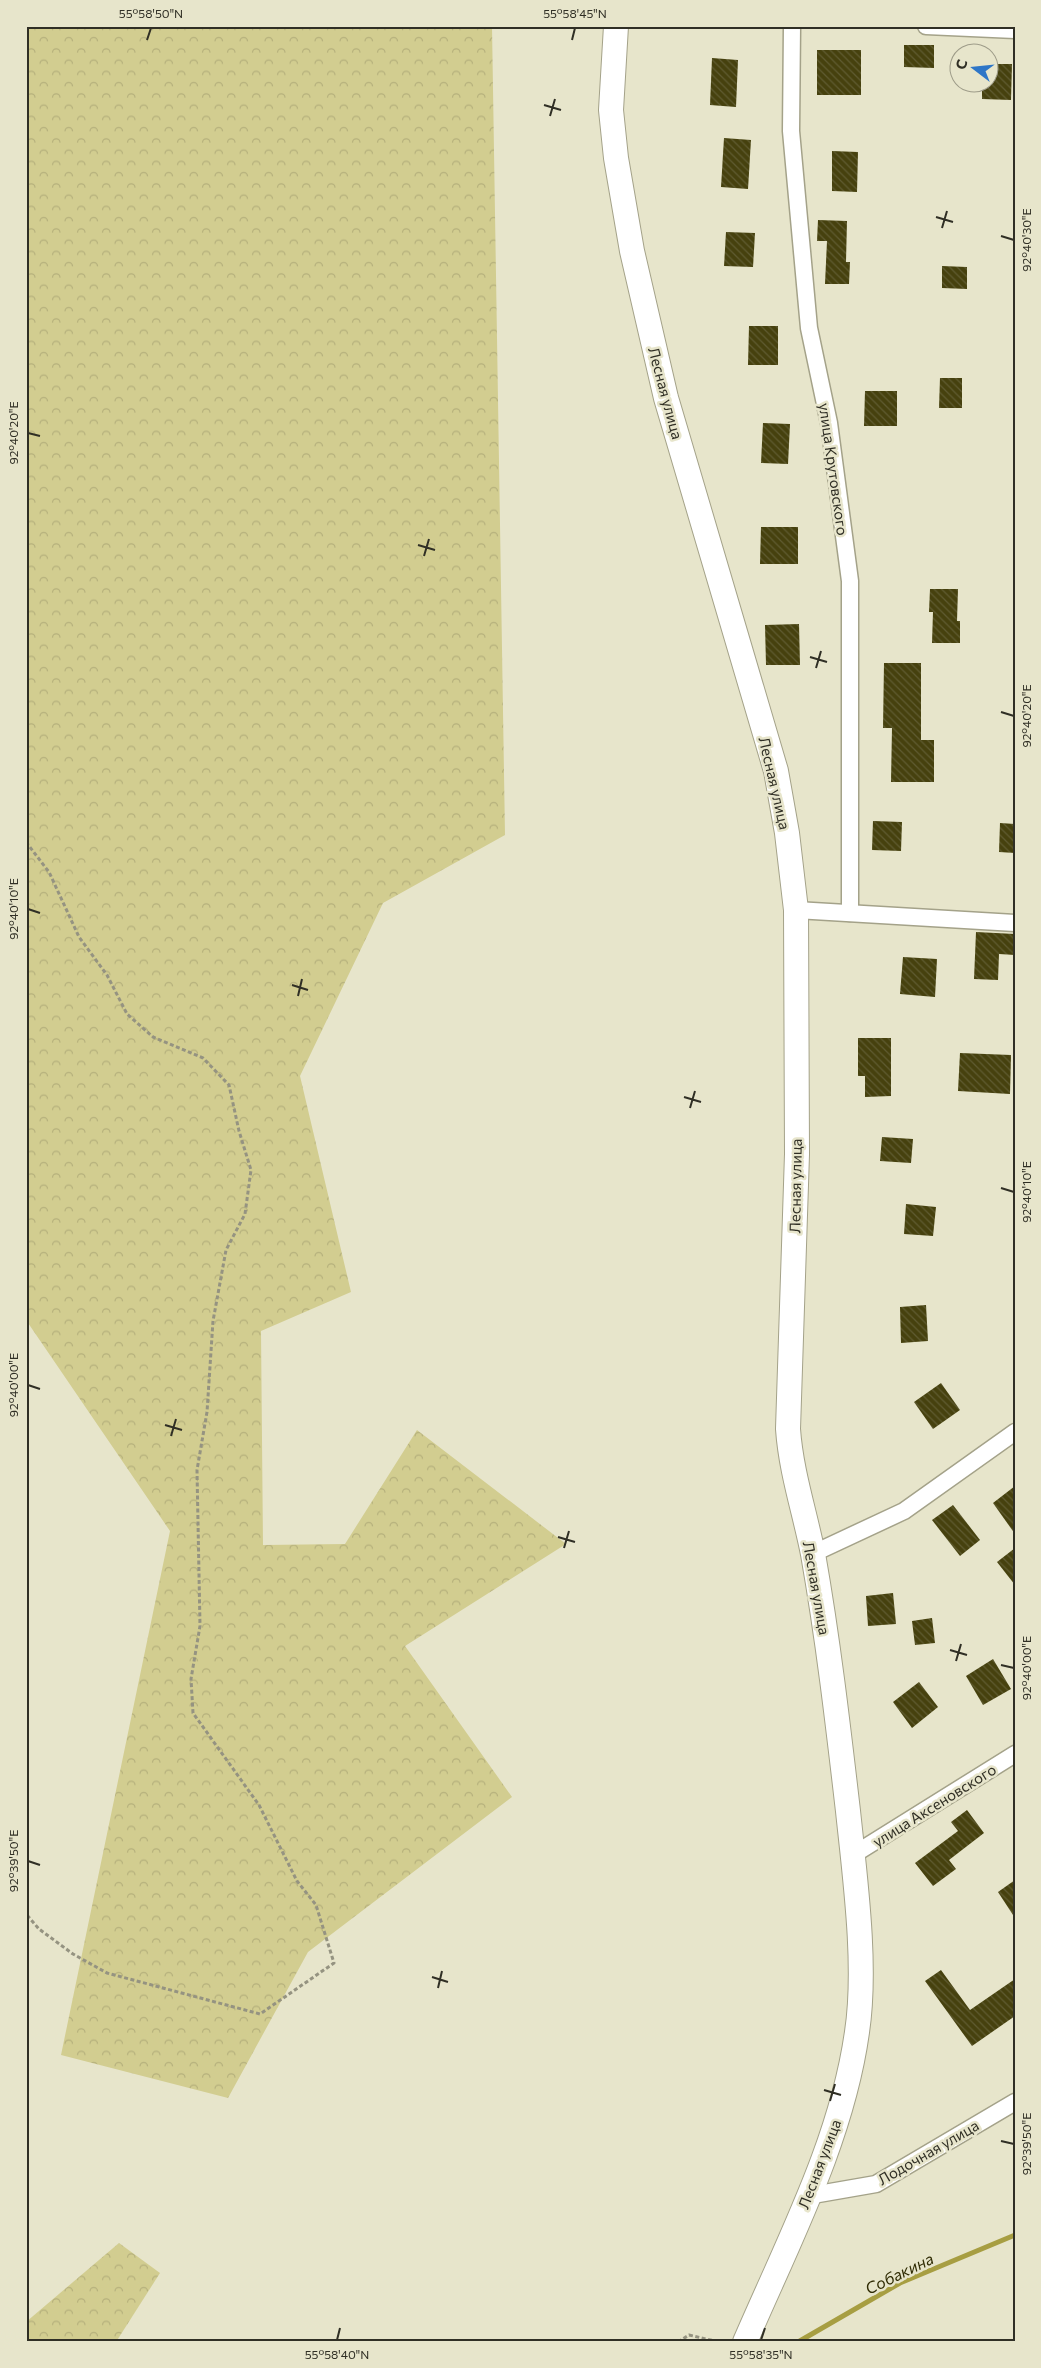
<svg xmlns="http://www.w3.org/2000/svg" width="1041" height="2368" viewBox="0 0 1041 2368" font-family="Commissioner,sans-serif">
  <defs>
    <pattern id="forest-crowns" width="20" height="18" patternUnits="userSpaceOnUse" patternTransform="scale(1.25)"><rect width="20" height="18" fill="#d2cd90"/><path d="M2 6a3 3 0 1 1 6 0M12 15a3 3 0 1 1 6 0" fill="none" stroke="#b5b07c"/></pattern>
    <pattern id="building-back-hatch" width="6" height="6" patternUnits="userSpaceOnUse" patternTransform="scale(1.25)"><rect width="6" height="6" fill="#46410e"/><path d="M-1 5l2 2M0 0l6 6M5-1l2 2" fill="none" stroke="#5f5b31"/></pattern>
  </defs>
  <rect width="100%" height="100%" fill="#e7e5cb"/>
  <!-- forest -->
  <g fill="url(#forest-crowns)">
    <polygon points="26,26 492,26 505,835 383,903 300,1076 351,1292 261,1331 263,1545 345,1544 417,1430 566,1544 405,1646 512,1797 308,1952 228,2098 61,2055 170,1531 26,1320"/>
    <polygon points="119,2243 160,2273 116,2342 26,2342 26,2322"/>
  </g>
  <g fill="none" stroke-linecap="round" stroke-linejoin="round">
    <!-- stream -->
    <polyline stroke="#a79e42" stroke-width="5" points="798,2342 900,2283 1015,2235"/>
  </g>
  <!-- building -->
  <g fill="url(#building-back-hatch)">
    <polygon points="904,45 934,45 934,68 904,67"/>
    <rect x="817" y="50" width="44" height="45"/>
    <polygon points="712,58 738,60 736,107 710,105"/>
    <polygon points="988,64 1012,64 1011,100 982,99 982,82 988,82"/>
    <polygon points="724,138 751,140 748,189 721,187"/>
    <polygon points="832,151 858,152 857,192 832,191"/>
    <polygon points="818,220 847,221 846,262 850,262 849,284 825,284 827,241 817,241"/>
    <polygon points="726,232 755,233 753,267 724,266"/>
    <polygon points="942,266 967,267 967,289 942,288"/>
    <polygon points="749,326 778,326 778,365 748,365"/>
    <polygon points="940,378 962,378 962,408 939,408"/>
    <polygon points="865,391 897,391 897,426 864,426"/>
    <polygon points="763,423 790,424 788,464 761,463"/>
    <polygon points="761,527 798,527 798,564 760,564"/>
    <polygon points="930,589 958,589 957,621 960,621 960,643 932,643 933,612 929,612"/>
    <polygon points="799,624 800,665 766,665 765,625"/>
    <polygon points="884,663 921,663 921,740 934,740 934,782 891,782 892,728 883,728"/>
    <polygon points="873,821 902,822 901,851 872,850"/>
    <polygon points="1000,823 1015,824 1015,853 999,852"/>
    <polygon points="976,932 1015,934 1015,955 999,954 998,980 974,979"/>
    <polygon points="903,957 937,959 935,997 900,994"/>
    <polygon points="858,1038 891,1038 891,1096 865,1097 865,1076 858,1076"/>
    <polygon points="960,1053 1011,1055 1010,1094 958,1091"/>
    <polygon points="882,1137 913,1139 911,1163 880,1161"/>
    <polygon points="906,1204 936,1207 933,1236 904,1234"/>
    <polygon points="926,1305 928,1341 901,1343 900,1307"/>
    <polygon points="941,1383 960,1410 933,1429 914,1402"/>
    <polygon points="1015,1486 1015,1534 993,1503"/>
    <polygon points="953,1505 980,1540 960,1556 932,1520"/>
    <polygon points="1015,1548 1015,1585 997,1562"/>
    <polygon points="893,1593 896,1624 868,1626 866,1596"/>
    <polygon points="932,1618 935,1643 915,1645 912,1621"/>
    <polygon points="993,1659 1011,1689 983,1705 966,1676"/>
    <polygon points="919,1682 938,1707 912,1728 893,1702"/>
    <polygon points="967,1810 984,1833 949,1860 956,1869 933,1886 915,1863 958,1831 951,1822"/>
    <polygon points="1015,1880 1015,1918 998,1892"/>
    <polygon points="941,1970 970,2010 1015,1979 1015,2016 972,2046 925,1981"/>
  </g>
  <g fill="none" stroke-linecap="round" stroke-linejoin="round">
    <defs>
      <g id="street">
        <polyline points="792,26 791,131 809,328 829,423 850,581 850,913"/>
        <polyline points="926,26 1015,30"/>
        <polyline points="796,910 1015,923"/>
        <polyline points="812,1554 904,1511 1015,1432"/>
        <polyline points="853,1855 1015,1754"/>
        <polyline points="807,2196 876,2184 1015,2102"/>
      </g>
      <path id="secondary" d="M616,26L611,110L616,158L632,251L666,398L776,771L787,833L796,910L797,1154L788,1429C791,1472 805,1513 813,1554C828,1639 838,1725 848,1811C855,1878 867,1966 857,2032C842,2140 788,2242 745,2342"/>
    </defs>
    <!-- street casing -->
    <use href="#street" stroke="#a4a289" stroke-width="19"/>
    <!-- secondary casing -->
    <use href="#secondary" stroke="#a4a289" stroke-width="26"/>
    <!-- path -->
    <g stroke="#959381" stroke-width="3" stroke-dasharray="4 2.5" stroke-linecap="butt">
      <polyline points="26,842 49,872 79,937 107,975 127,1014 153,1037 203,1058 229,1085 239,1131 251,1170 245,1214 226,1250 213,1321 207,1412 197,1470 200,1626 191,1679 193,1713 259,1805 297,1881 316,1905 334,1963 260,2014 107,1973 73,1954 39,1929 26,1914"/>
      <polyline points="678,2342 689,2335 719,2342"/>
    </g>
    <!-- street -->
    <use href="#street" stroke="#fff" stroke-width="16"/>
    <!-- secondary -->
    <use href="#secondary" stroke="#fff" stroke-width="24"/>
  </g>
  <!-- ticks -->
  <path fill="none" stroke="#302f25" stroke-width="2" d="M147,40L151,28M572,40L575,28M544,105L561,110M550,116L555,99M936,217L953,222M942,228L947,211M1001,236L1014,240M28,433L40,436M418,545L435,550M424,556L429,539M810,657L827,662M816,668L821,651M1001,712L1014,716M28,909L40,913M292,985L308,990M298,996L302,979M684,1097L701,1102M690,1108L695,1091M1001,1188L1014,1192M28,1385L40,1389M165,1425L182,1430M171,1436L176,1419M558,1537L575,1542M564,1548L569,1531M950,1650L967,1655M956,1661L961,1644M1001,1665L1014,1668M28,1861L40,1865M432,1977L448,1982M438,1988L442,1971M824,2090L841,2095M830,2101L835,2084M1001,2141L1014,2144M337,2340L340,2328M761,2340L765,2328"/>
  <g text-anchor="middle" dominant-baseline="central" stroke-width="5" stroke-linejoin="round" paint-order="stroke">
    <!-- street labels -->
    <g font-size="15" fill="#302f25" stroke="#e7e5cb">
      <text transform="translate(666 393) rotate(75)">Лесная улица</text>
      <text transform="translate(834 469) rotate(82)">улица Крутовского</text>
      <text transform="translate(775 783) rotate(77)">Лесная улица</text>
      <text transform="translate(795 1186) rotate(-89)">Лесная улица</text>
      <text transform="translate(817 1588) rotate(80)">Лесная улица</text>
      <text transform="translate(934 1805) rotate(-32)">улица Аксеновского</text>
      <text transform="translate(928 2152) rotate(-30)">Лодочная улица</text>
      <text transform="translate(819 2164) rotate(-69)">Лесная улица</text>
    </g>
    <!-- water labels -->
    <g font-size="16" font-style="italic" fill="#2f2b03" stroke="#e7e5cb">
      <text transform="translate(899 2273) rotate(-26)">Собакина</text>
    </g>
  </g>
  <!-- border -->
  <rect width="1041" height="2368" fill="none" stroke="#e7e5cb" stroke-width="55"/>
  <!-- north arrow -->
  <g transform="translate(974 68) rotate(286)"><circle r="24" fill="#e7e5cb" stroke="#9e9c89"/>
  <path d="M0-4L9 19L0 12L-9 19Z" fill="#2e76c7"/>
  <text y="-8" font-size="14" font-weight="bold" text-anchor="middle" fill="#302f25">С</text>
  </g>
  <rect x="28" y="28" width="986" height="2312" fill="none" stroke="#302f25" stroke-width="2"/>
  <g font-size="12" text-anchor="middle" fill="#302f25">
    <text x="151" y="18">55°58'50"N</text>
    <text x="575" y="18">55°58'45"N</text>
    <text transform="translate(1027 240) rotate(-90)" y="4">92°40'30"E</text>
    <text transform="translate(14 433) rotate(-90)" y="4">92°40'20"E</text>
    <text transform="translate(1027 716) rotate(-90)" y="4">92°40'20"E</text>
    <text transform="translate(14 909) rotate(-90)" y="4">92°40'10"E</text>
    <text transform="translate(1027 1192) rotate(-90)" y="4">92°40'10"E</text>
    <text transform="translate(14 1385) rotate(-90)" y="4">92°40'00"E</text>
    <text transform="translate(1027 1668) rotate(-90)" y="4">92°40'00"E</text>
    <text transform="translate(14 1861) rotate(-90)" y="4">92°39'50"E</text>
    <text transform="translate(1027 2144) rotate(-90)" y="4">92°39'50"E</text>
    <text x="337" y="2359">55°58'40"N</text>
    <text x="761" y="2359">55°58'35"N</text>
  </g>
</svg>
